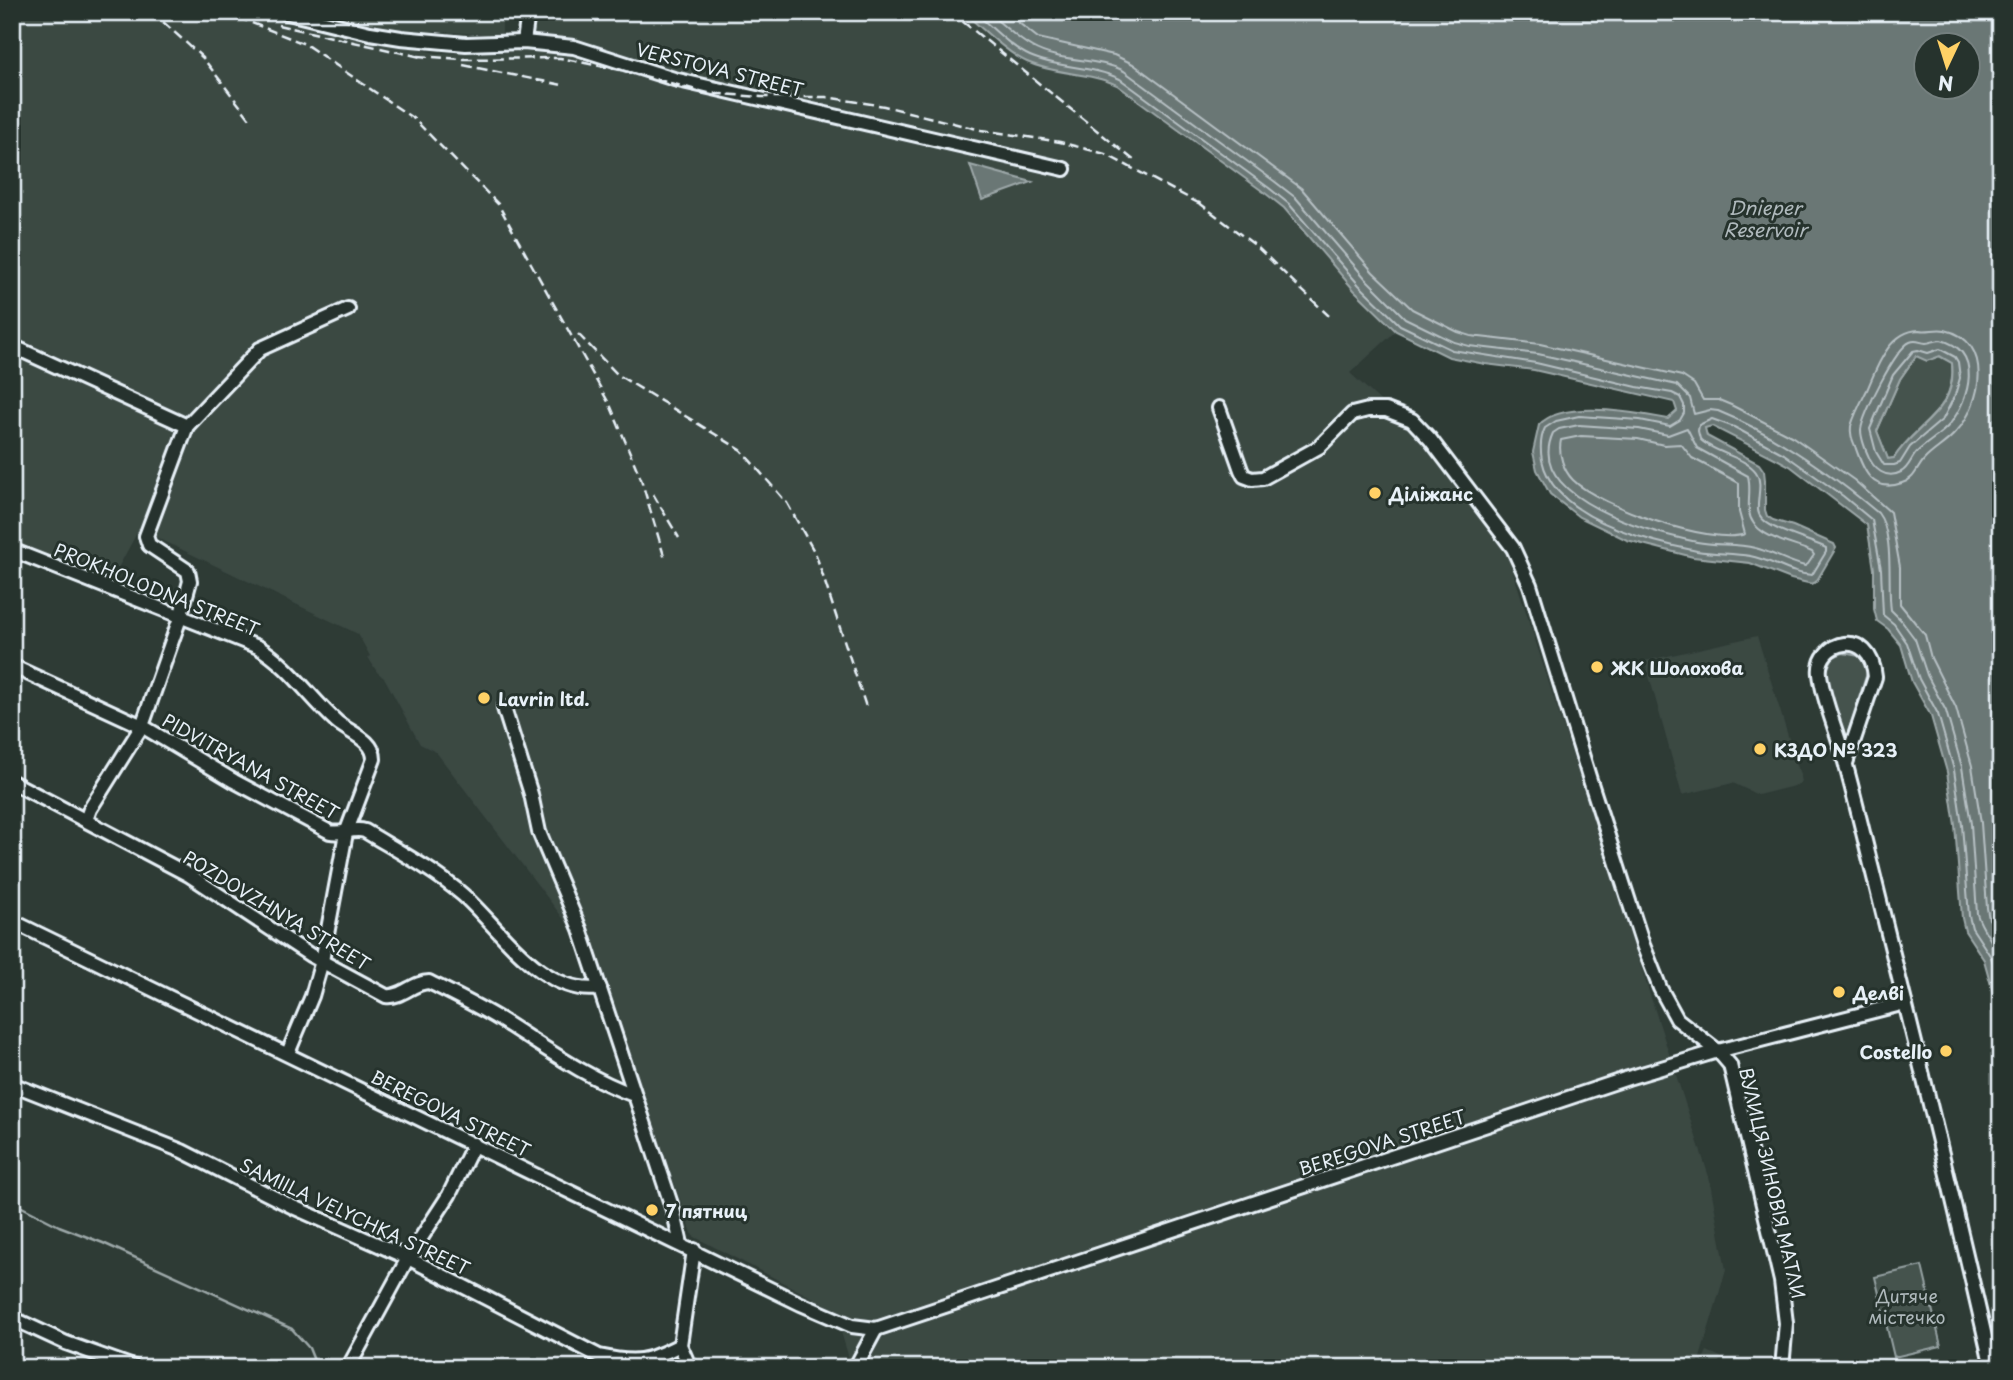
<svg xmlns="http://www.w3.org/2000/svg" width="2013" height="1380" viewBox="0 0 2013 1380" font-family="'Playpen Sans',sans-serif">
  <rect width="100%" height="100%" fill="#2e3b35"/>
  <filter id="ink" filterUnits="userSpaceOnUse"><feTurbulence type="fractalNoise" baseFrequency=".0143" numOctaves="2"/><feDisplacementMap in="SourceGraphic" scale="14" xChannelSelector="R" yChannelSelector="G"/><feConvolveMatrix kernelMatrix="1 2 1 2 8 2 1 2 1" color-interpolation-filters="sRGB"/></filter>
  <g filter="url(#ink)">
    <!-- built -->
    <g fill="#3b4843">
      <polygon points="12,12 258,12 436,53 517,52 532,36 535,12 963,12 1025,61 1063,72 1107,80 1117,85 1284,208 1354,290 1396,331 1350,373 1436,452 1506,550 1709,1177 1726,1270 1697,1368 852,1368 834,1309 693,1236 595,960 436,752 420,744 385,679 377,672 368,657 370,656 358,634 139,529 110,583 12,546"/>
      <polygon points="310,12 502,12 502,35 381,29"/>
      <polygon points="1757,636 1802,781 1798,785 1758,795 1733,783 1682,795 1645,661"/>
      <polygon points="1707,1351 1721,1357 1718,1365 1725,1368 1699,1368"/>
    </g>
    <!-- green -->
    <g fill="#45524e" stroke="#96a2a3" stroke-width="2">
      <path d="M1916,356H1939L1952,363C1957,412 1915,423 1894,458L1888,459L1877,431L1900,379Z"/>
      <polygon points="1843,653 1859,656 1868,670 1843,747 1826,672 1833,657"/>
      <polygon points="1922,1266 1941,1346 1894,1357 1875,1277"/>
    </g>
    <!-- water -->
    <g fill="#6b7775" stroke="#9da8a9" stroke-width="2" fill-rule="evenodd">
      <path d="M963,12H2001V1021L1984,960L1965,931L1962,918L1955,825L1947,772L1931,716L1912,682L1901,645L1888,629L1877,621L1874,609V569L1867,525L1790,466L1712,426L1705,428L1707,436L1759,464L1764,471L1765,480V510L1767,516L1773,520L1793,526L1834,544L1836,548L1816,582L1812,584L1791,579L1750,563L1693,557L1627,540L1579,517L1550,494L1537,470L1533,452L1539,425C1562,399 1637,413 1668,419L1677,411L1674,402L1534,370L1485,364L1449,357L1396,331L1354,290L1284,208L1265,193L1117,85C1089,72 1056,75 1027,62C1008,54 980,26 963,12ZM1926,46H1968V88H1926ZM1916,356L1927,361L1940,356L1952,363C1958,412 1915,424 1894,458L1888,459L1877,431L1900,379Z"/>
      <polygon points="970,165 1032,182 982,200"/>
    </g>
    <g fill="none" stroke-linecap="round" stroke-linejoin="round">
      <!-- shore -->
      <g stroke="#b6c0c4" stroke-width="2">
        <path d="M974,12C991,26 1010,47 1030,56C1059,69 1092,65 1120,79L1269,188L1289,204L1359,285L1400,325L1452,350L1536,363L1637,387L1672,393L1680,397L1684,405V413L1680,420L1670,426L1640,420L1579,416L1556,421L1545,428C1540,438 1540,449 1542,460C1554,518 1646,541 1697,551C1715,554 1733,553 1750,556C1772,560 1790,574 1812,575L1826,552V548C1809,539 1759,529 1758,510C1757,498 1763,483 1756,472C1746,457 1713,453 1700,439L1698,431L1699,425L1712,419L1734,427L1784,454L1843,496L1872,520L1881,569L1883,615L1894,624L1907,643L1919,679L1938,714L1954,770L1962,825L1969,916L1972,928L1991,957L2001,989"/>
        <path d="M988,12C1002,24 1016,38 1032,47C1060,63 1096,57 1124,71L1274,181L1296,198L1366,279L1405,318L1454,342L1469,346L1538,354L1677,385L1690,398L1694,414L1710,410L1718,411C1777,435 1829,472 1878,513C1895,535 1887,584 1891,610L1900,619L1915,639L1927,675L1946,711L1962,767L1971,824L1977,914C1982,931 1995,943 2001,960"/>
        <polyline points="1005,12 1038,38 1114,55 1133,64 1301,188 1373,272 1412,309 1458,332 1471,336 1540,344 1682,376 1694,384 1703,400 1719,400 1731,405 1793,437 1854,480 1890,512 1900,567 1900,604 1925,635 1931,658 1956,708 1972,766 1981,823 1987,908 1989,919 2001,936"/>
        <path d="M1919,330C1928,332 1936,328 1945,330C1994,341 1982,404 1956,432C1947,443 1933,450 1924,460C1916,469 1915,479 1902,483C1871,494 1863,469 1855,446C1852,439 1850,434 1851,426C1855,413 1861,402 1867,390C1877,367 1889,331 1919,330Z"/>
        <path d="M1941,340C1983,351 1970,398 1950,424C1941,435 1927,442 1917,452C1911,458 1909,468 1901,472C1886,480 1873,469 1868,455C1865,449 1861,437 1861,430C1862,415 1896,348 1910,342C1917,339 1920,343 1926,343C1930,343 1936,340 1941,340Z"/>
        <polygon points="1940,349 1955,357 1958,362 1960,378 1955,395 1943,419 1910,447 1900,463 1894,465 1884,465 1876,452 1870,429 1893,375 1913,351 1918,350 1928,353"/>
        <path d="M1579,425L1639,429L1668,435L1687,428L1697,448L1748,476C1751,488 1748,499 1749,511C1751,537 1792,543 1812,552L1814,555L1808,564L1805,566C1787,562 1772,552 1755,548C1736,543 1716,546 1697,542C1654,533 1523,499 1553,433L1559,429Z"/>
        <path d="M1581,436L1638,439L1664,445L1681,444L1692,458L1739,483V512L1745,534C1712,546 1599,506 1573,480C1563,470 1558,453 1561,440Z"/>
      </g>
      <!-- stream -->
      <polyline stroke="#9da8a9" stroke-width="2.5" points="12,1202 59,1226 103,1243 292,1329 309,1348 317,1368"/>
      <defs>
        <g id="minor">
          <polyline points="284,12 370,33 401,38 466,44 524,42 574,47 674,79 1064,169"/>
          <polyline points="524,42 528,12"/>
          <polyline points="12,346 187,426"/>
          <polyline points="1219,408 1241,470 1244,476 1252,479 1263,478 1319,447 1352,414 1368,410 1386,410 1412,420 1430,439 1513,548 1530,585 1590,780 1643,945 1660,988 1677,1019 1718,1051 1730,1065 1781,1281 1786,1323 1782,1368"/>
          <path d="M12,550L258,647C290,666 310,698 337,722C350,733 374,740 374,759L346,833L322,961L312,996L288,1053"/>
          <path d="M12,666L142,726L234,781L330,832C343,835 353,827 365,831C398,851 434,870 463,895C500,928 543,997 600,988"/>
          <polyline points="504,708 531,794 539,832 580,929 674,1213 681,1244"/>
          <path d="M1846,763L1875,677C1871,626 1816,641 1820,674C1823,699 1835,726 1842,751C1853,790 1862,829 1872,869C1913,1035 1955,1201 1992,1368"/>
          <path d="M12,782L189,875L310,955L386,996C402,998 413,982 429,982C453,994 478,1006 501,1020C544,1047 586,1078 634,1095"/>
          <polyline points="86,820 90,809 142,726 180,618 190,581 188,571 149,545 146,536 187,426 260,349 348,309"/>
          <polyline points="12,921 801,1304 852,1326 876,1329 1628,1078 1718,1051 1905,1003"/>
          <path d="M12,1084L182,1151L293,1207L408,1258L599,1356C636,1364 647,1362 680,1345"/>
          <polyline points="12,1318 66,1343 136,1368"/>
          <polyline points="348,1368 408,1258 449,1195 474,1144"/>
          <polyline points="690,1368 680,1345 694,1250"/>
          <polyline points="855,1368 876,1329"/>
        </g>
      </defs>
      <!-- minor casing -->
      <use href="#minor" stroke="#e8f1f8" stroke-width="18"/>
      <!-- minor -->
      <use href="#minor" stroke="#26332d" stroke-width="12"/>
      <!-- rail -->
      <g stroke="#e8f1f8" stroke-width="2.5" stroke-dasharray="10 5" stroke-linecap="butt">
        <polyline points="152,12 203,58 250,119"/>
        <polyline points="224,12 305,44 414,119 498,204 611,407 641,479 665,559"/>
        <polyline points="951,12 1136,162"/>
        <polyline points="278,25 425,58"/>
        <polyline points="418,56 463,59 560,58 625,71 708,93 761,97 826,97 884,106 981,130 1060,142 1105,154 1204,206"/>
        <polyline points="463,65 562,85"/>
        <polyline points="1198,202 1256,246 1329,316"/>
        <polyline points="578,334 618,375 741,450 787,503 816,555 867,710"/>
        <polyline points="653,494 679,538"/>
      </g>
    </g>
  </g>
  <!-- markers -->
  <g fill="#ffd166" stroke="#26332d" stroke-width="2.5">
    <circle cx="1375" cy="493" r="7"/>
    <circle cx="1597" cy="667" r="7"/>
    <circle cx="484" cy="698" r="7"/>
    <circle cx="1760" cy="749" r="7"/>
    <circle cx="1839" cy="992" r="7"/>
    <circle cx="1946" cy="1051" r="7"/>
    <circle cx="652" cy="1210" r="7"/>
  </g>
  <g text-anchor="middle" dominant-baseline="central" stroke-width="6" stroke-linejoin="round" paint-order="stroke">
    <!-- street labels -->
    <g font-size="18" fill="#e8f1f8" stroke="#26332d">
      <text transform="translate(720 69) rotate(14)">VERSTOVA STREET</text>
      <text transform="translate(157 589) rotate(22)">PROKHOLODNA STREET</text>
      <text transform="translate(251 766) rotate(29)">PIDVITRYANA STREET</text>
      <text transform="translate(277 910) rotate(31)">POZDOVZHNYA STREET</text>
      <text transform="translate(451 1113) rotate(26)">BEREGOVA STREET</text>
      <text transform="translate(1382 1142) rotate(-18)">BEREGOVA STREET</text>
      <text transform="translate(1773 1183) rotate(77)">ВУЛИЦЯ ЗИНОВІЯ МАТЛИ</text>
      <text transform="translate(355 1216) rotate(25)">SAMIILA VELYCHKA STREET</text>
    </g>
    <!-- poi labels -->
    <g font-size="18" font-weight="bold" fill="#e8f1f8" stroke="#26332d" text-anchor="start">
      <text x="1389" y="493">Діліжанс</text>
      <text x="1611" y="667">ЖК Шолохова</text>
      <text x="498" y="698">Lavrin ltd.</text>
      <text x="1774" y="749">КЗДО № 323</text>
      <text x="1853" y="992">Делві</text>
      <text x="1932" y="1051" text-anchor="end">Costello</text>
      <text x="666" y="1210">7 пятниц</text>
    </g>
    <!-- park labels -->
    <g font-size="18" fill="#afb9bc" stroke="#26332d">
      <text x="1907" y="1295">Дитяче<tspan x="1907" dy="21">містечко</tspan></text>
    </g>
    <!-- water labels -->
    <g font-size="19" font-style="italic" fill="#b0babd" stroke="#26332d">
      <text x="1765" y="207">Dnieper<tspan x="1765" dy="22">Reservoir</tspan></text>
    </g>
  </g>
  <!-- margin -->
  <rect width="2013" height="1380" fill="none" stroke="#26332d" stroke-width="42"/>
  <rect x="21" y="21" width="1971" height="1338" fill="none" stroke="#e8f1f8" stroke-width="2.5" filter="url(#ink)"/>
  <!-- north arrow -->
  <g transform="translate(1947 66) rotate(184)"><circle r="33" fill="#26332d" stroke="#747f7e" stroke-width="2"/>
  <path d="M0-5L12 26L0 18L-12 26Z" fill="#ffd166"/>
  <text y="-10" font-size="19" font-weight="bold" text-anchor="middle" fill="#e8f1f8">N</text>
  </g>
</svg>
